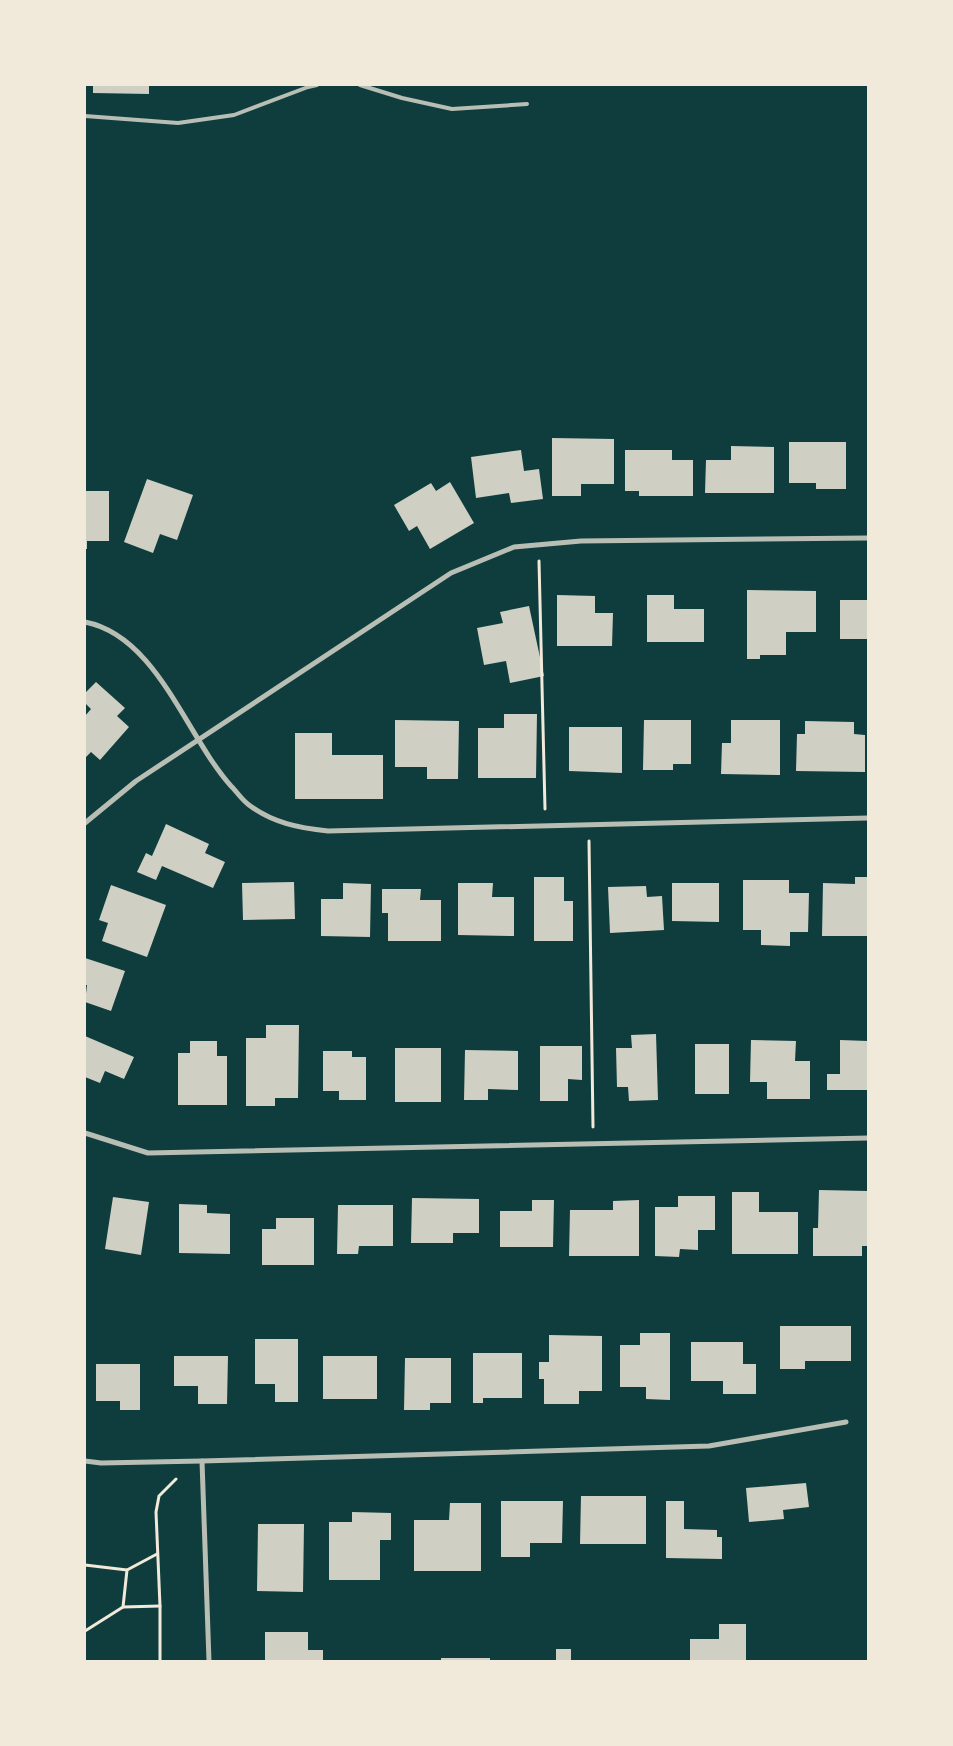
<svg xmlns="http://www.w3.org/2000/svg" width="953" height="1746" viewBox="0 0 953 1746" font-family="Lato,sans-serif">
  <rect width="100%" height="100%" fill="#0f3d3e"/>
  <!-- building -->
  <g fill="#cfcfc3">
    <polygon points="93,85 149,85 149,94 93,93"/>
    <polygon points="552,438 614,439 614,484 581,484 581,496 552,496"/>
    <polygon points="789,442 846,442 846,489 816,489 816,483 789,483"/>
    <polygon points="731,446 774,447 774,493 705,493 706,460 731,460"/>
    <polygon points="521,450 524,471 539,469 543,499 511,503 509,493 476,498 471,457"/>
    <polygon points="625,450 672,450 672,460 693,460 693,496 639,496 639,491 625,491"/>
    <polygon points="147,479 193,495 177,540 160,534 153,553 124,542"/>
    <polygon points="450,482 474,523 430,549 417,526 409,531 394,505 431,483 436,491"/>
    <polygon points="85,491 109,491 109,541 87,541 87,549 85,549"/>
    <polygon points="747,590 816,591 816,632 786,632 786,655 760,655 760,659 747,659"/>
    <polygon points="557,595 595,596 595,613 613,613 612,646 557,646"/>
    <polygon points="647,595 674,595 674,609 704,609 704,642 647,642"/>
    <rect x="840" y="600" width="28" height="39"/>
    <polygon points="529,606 544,676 510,683 506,661 484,665 477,628 503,623 500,612"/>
    <polygon points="96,682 125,708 117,716 129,727 100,760 91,752 85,758 85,716 91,709 85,703 85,693"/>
    <polygon points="504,714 537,714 536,778 478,778 478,728 504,728"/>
    <polygon points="395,720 459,721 458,779 427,779 427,767 395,767"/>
    <polygon points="644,720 691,720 691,764 673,764 673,770 643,770"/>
    <polygon points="731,720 780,720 780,775 721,774 722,743 731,743"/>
    <polygon points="805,721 854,722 854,734 865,735 865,772 796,771 797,734 805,734"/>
    <polygon points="569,727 622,727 622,773 569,771"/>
    <polygon points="295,733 332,733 332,755 383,755 383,799 295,799"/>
    <polygon points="166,824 209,844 205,853 225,862 213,888 162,866 156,880 137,872 146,853 152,856"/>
    <polygon points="534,877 564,877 564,901 573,901 573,941 534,941"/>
    <polygon points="855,877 868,877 868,936 822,936 823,883 855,884"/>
    <polygon points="743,880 789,880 789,893 809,893 808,932 790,932 790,946 761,945 761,930 743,930"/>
    <polygon points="294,882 295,919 243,920 242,883"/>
    <polygon points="343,883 371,884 370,937 321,936 321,899 343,899"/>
    <polygon points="458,883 493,883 492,897 514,897 514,936 458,935"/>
    <polygon points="672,883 719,883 719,922 672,921"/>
    <polygon points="111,885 166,905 147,957 102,941 108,923 99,920"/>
    <polygon points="646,886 647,897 662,896 664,930 610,933 608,887"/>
    <polygon points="382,889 421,889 420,900 441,900 441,941 388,941 388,913 382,913"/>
    <polygon points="85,958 125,971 111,1011 85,1002 87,985 85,985"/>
    <polygon points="266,1025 299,1025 298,1098 275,1098 275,1106 246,1106 246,1038 266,1038"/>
    <polygon points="656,1034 658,1100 629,1101 628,1087 617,1087 616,1048 632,1048 631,1035"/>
    <polygon points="85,1036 134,1057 124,1079 105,1071 100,1083 85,1077"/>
    <polygon points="751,1040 796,1041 795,1061 810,1061 810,1099 767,1099 767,1082 750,1082"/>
    <polygon points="840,1040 868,1041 868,1090 827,1090 827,1074 840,1074"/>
    <polygon points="190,1041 217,1041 217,1056 227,1056 227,1105 178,1105 178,1053 190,1053"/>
    <rect x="695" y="1044" width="34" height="50"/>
    <polygon points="540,1046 582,1046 582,1080 568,1079 568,1101 540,1101"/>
    <rect x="395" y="1048" width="46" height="54"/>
    <polygon points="465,1050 518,1051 518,1090 488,1089 488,1100 464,1100"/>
    <polygon points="323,1051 352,1051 352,1057 366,1057 366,1100 339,1100 339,1091 323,1091"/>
    <polygon points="819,1190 868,1191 868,1246 862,1246 862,1256 813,1256 813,1228 818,1228"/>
    <polygon points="732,1192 759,1192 759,1212 798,1212 798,1254 732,1254"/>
    <polygon points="678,1196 715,1196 715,1230 698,1230 698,1250 680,1249 679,1257 655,1256 655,1207 678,1207"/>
    <polygon points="113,1197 149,1202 141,1255 105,1249"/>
    <polygon points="412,1198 479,1199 479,1233 453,1233 453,1243 411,1243"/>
    <polygon points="532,1200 554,1200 553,1247 500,1247 500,1211 532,1211"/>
    <polygon points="639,1200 639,1256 569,1256 570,1210 613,1210 613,1201"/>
    <polygon points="179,1204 207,1205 207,1213 230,1214 230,1254 179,1253"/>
    <polygon points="338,1205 393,1205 393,1246 359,1246 358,1254 337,1254"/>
    <polygon points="276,1218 314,1218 314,1265 262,1265 262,1229 276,1229"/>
    <polygon points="780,1326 851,1326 851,1361 805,1361 805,1369 780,1369"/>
    <polygon points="640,1333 670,1333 670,1400 646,1399 646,1387 620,1387 620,1345 640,1345"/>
    <polygon points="549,1335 602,1336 602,1391 579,1391 579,1404 544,1404 544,1379 539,1379 539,1362 549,1362"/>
    <polygon points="255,1339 298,1339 298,1402 275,1402 275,1384 255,1384"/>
    <polygon points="691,1342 743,1342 743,1364 756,1364 756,1394 723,1394 723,1381 691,1381"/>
    <polygon points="473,1353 522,1353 522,1398 483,1398 483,1403 473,1403"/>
    <polygon points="174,1356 228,1356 227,1404 198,1404 198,1386 174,1386"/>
    <rect x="323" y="1356" width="54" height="43"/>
    <polygon points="405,1358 451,1358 451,1403 430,1403 430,1410 404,1410"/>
    <polygon points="96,1364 140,1364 140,1410 120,1410 120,1401 96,1401"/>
    <polygon points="806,1483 809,1507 783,1510 784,1519 749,1522 746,1488"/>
    <polygon points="581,1496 646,1496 646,1544 580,1544"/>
    <polygon points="501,1501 563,1501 562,1543 530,1543 530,1557 501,1557"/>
    <polygon points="666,1501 684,1501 684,1529 717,1530 717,1537 722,1537 722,1559 666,1558"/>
    <polygon points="450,1503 481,1503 481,1571 414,1571 414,1520 449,1520"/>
    <polygon points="352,1512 391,1513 391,1540 380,1540 380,1580 329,1580 329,1522 352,1522"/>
    <polygon points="258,1524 304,1524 303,1592 257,1591"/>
    <polygon points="719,1624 746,1624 746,1661 690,1661 690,1639 719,1639"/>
    <polygon points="265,1632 308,1632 308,1650 323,1650 323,1661 265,1661"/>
    <rect x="556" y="1649" width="15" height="12"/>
    <rect x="441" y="1658" width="49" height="3"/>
  </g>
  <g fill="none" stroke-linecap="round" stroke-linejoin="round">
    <!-- path -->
    <g stroke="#f1e9da" stroke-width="3">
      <polyline points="539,561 545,809"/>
      <polyline points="589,841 593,1127"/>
      <polyline points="85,1565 127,1570 123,1607"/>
      <polyline points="127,1570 157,1554"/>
      <polyline points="85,1631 123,1607 160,1606"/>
      <polyline points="160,1661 160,1606 156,1512 159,1496 176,1479"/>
    </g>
    <!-- service -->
    <g stroke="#b8beb3" stroke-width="4">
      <polyline points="360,85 402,98 452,109 527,104"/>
      <polyline points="85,116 178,123 234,115 308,87 317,85"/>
    </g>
    <!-- minor -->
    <g stroke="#b8beb3" stroke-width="5">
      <path d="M85,622C157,636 186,736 231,786C237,792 242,800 249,805C273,823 299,828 328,831L868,818"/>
      <polyline points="85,823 136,781 451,573 514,547 581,541 868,538"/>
      <polyline points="85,1133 148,1153 868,1138"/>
      <polyline points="85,1461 101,1463 202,1461 709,1446 846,1422"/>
      <polyline points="202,1461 209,1661"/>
    </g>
  </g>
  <!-- border -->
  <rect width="953" height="1746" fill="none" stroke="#f1e9da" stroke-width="172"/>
</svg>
